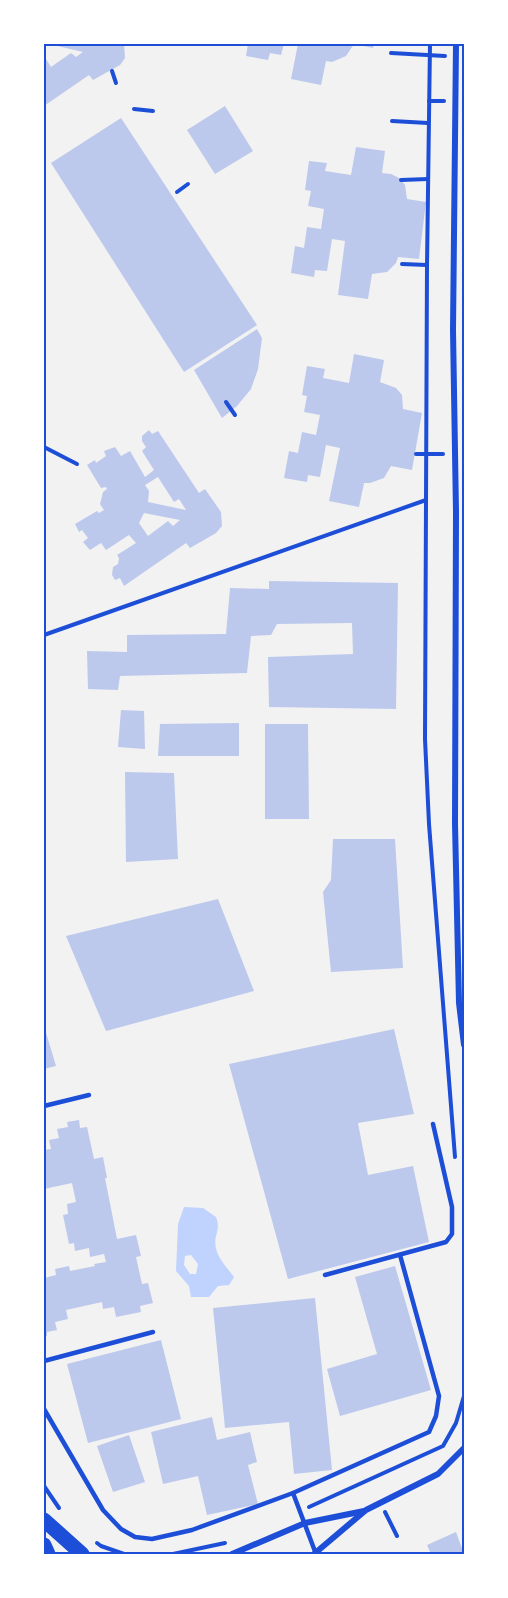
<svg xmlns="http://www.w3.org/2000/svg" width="508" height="1598" viewBox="0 0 508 1598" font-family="'Varela Round',sans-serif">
  <rect width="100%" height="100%" fill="#f2f2f2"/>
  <!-- water -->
  <path fill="#bfd3fe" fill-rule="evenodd" d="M184,1207L203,1208L216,1217C219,1225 218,1229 216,1236C212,1253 225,1265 234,1277L229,1285L218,1286L209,1297H191L189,1286L176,1271L178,1224ZM191,1255L198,1264L196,1274H190L184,1265L185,1256Z"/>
  <!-- building -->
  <g fill="#bdc9ec" fill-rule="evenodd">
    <polygon points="49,44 124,44 125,58 120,65 93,80 89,75 44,106 44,56 51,67 71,53 76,57 83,52"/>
    <polygon points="248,44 284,44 281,55 270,53 268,60 246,56"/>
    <polygon points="298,44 354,44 346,56 332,62 326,61 321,85 291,79"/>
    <polygon points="354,44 374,44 373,48"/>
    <polygon points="225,106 253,151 215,174 187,130"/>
    <polygon points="121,118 257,325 184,372 51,163"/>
    <polygon points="356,147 385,151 382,173 391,174 399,178 405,185 407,199 426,202 419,259 398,257 396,263 387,272 372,274 368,299 338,295 345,241 332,239 327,271 315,270 314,277 291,273 295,246 304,248 307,227 321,229 324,209 308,206 311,191 305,190 309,161 327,163 325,171 351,175"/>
    <polygon points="257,329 262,338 258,369 251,389 237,406 222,418 194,370"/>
    <polygon points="354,354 384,360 380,382 396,388 402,395 403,409 422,413 412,470 391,466 384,478 370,483 364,483 359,507 329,501 340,448 326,445 320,477 308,475 307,482 284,478 289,451 298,453 302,432 316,435 320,415 304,412 307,396 302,395 307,366 325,369 323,378 349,383"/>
    <path d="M149,430L152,434L158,431L199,493L205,489L221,512L222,526L216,533L190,548L186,543L124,586L120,578L115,580L112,575L113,567L118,564L119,558L117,555L136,543L129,535L106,550L101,543L90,550L83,542L88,538L82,530L79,532L75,524L97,511L99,513L104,510L100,504L103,492L107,489L106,487L101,488L87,465L95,460L96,463L106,456L104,451L115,447L121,456L130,451L145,477L154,470L142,451L146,447L142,441V436ZM158,477L174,502L179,499L186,510L148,502L149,491L145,485ZM144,513L180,520L173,526L168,521L148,536L139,523Z"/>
    <polygon points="269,581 398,583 396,709 269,707 268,657 353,654 352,623 277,624 271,635 251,636 247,673 120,676 118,690 88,689 87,651 127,652 127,635 226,634 230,588 269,589"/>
    <polygon points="121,710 144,711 145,749 118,747"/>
    <polygon points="239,723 239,756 158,756 160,724"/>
    <polygon points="265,724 308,724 309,819 265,819"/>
    <polygon points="125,772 174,773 178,859 126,862"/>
    <polygon points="333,839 395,839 403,968 331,972 323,892 331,880"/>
    <polygon points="218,899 254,991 106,1031 66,936"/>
    <polygon points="44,1026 56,1066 44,1069"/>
    <polygon points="394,1029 414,1114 358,1123 368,1175 413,1166 429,1242 288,1279 229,1064"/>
    <polygon points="79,1120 80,1128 87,1127 94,1159 103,1157 107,1178 105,1178 117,1239 136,1235 141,1256 136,1257 142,1284 148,1283 153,1303 140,1306 141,1312 116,1317 114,1307 103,1309 102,1302 66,1310 68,1319 55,1322 57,1330 47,1332 47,1336 44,1337 44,1278 56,1275 55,1269 69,1266 70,1271 95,1266 94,1264 106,1262 104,1254 90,1257 89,1248 75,1251 74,1243 69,1244 63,1215 68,1214 67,1204 76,1202 72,1183 44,1189 44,1150 51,1149 49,1140 59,1138 57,1129 68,1127 67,1122"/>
    <polygon points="395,1266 431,1390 340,1416 327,1369 377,1354 355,1277"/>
    <polygon points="315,1298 332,1470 294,1474 289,1422 225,1428 213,1308"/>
    <polygon points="161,1340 181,1419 88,1443 67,1364"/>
    <polygon points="212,1417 217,1440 250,1432 257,1462 248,1465 258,1504 207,1515 198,1476 163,1484 151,1432"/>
    <polygon points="129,1435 145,1482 113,1492 97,1446"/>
    <polygon points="456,1532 464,1554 431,1554 427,1545"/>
  </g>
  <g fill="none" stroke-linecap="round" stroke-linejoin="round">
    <!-- path -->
    <g stroke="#1d4ed8" stroke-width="4">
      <polyline points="430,44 427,265 425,739 429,824 455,1157"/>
      <polyline points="391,53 445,56"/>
      <polyline points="112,71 116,83"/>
      <polyline points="429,101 444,101"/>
      <polyline points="134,109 153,111"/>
      <polyline points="392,121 428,123"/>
      <polyline points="401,180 428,179"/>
      <polyline points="177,192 188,184"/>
      <polyline points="402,264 427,265"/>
      <polyline points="226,402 235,415"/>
      <polyline points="44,447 77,464"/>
      <polyline points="416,454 443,454"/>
      <polyline points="44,635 426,500"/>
      <polyline points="44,1486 59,1508"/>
      <polyline points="309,1507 443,1446 456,1423 464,1396"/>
      <polyline points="385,1512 397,1536"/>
      <polyline points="97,1543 101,1546 124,1554"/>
      <polyline points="173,1554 225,1543"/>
    </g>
    <!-- service -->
    <g stroke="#1d4ed8" stroke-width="4.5">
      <polyline points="44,1106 89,1095"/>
      <polyline points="325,1275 446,1242 452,1234 452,1207 433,1124"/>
      <polyline points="44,1361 153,1332"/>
      <polyline points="44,1409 103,1510 121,1529 135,1537 152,1539 192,1530 293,1493 429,1432 436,1416 439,1396 400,1255"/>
      <polyline points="293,1493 316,1554"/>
    </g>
    <!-- minor -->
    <g stroke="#1d4ed8" stroke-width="6">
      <polyline points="456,44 453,330 456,512 455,824 459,1003 464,1045"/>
      <polyline points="232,1554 305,1523 364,1511"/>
      <polyline points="314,1554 366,1510 438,1474 464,1448"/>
    </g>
    <!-- primary -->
    <g stroke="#1d4ed8" stroke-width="15">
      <polyline points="44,1520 82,1554"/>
      <polyline points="44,1545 48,1554"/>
    </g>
  </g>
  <!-- border -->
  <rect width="508" height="1598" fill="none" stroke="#ffffff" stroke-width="90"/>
  <rect x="45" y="45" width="418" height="1508" fill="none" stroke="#1d4ed8" stroke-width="2"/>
</svg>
